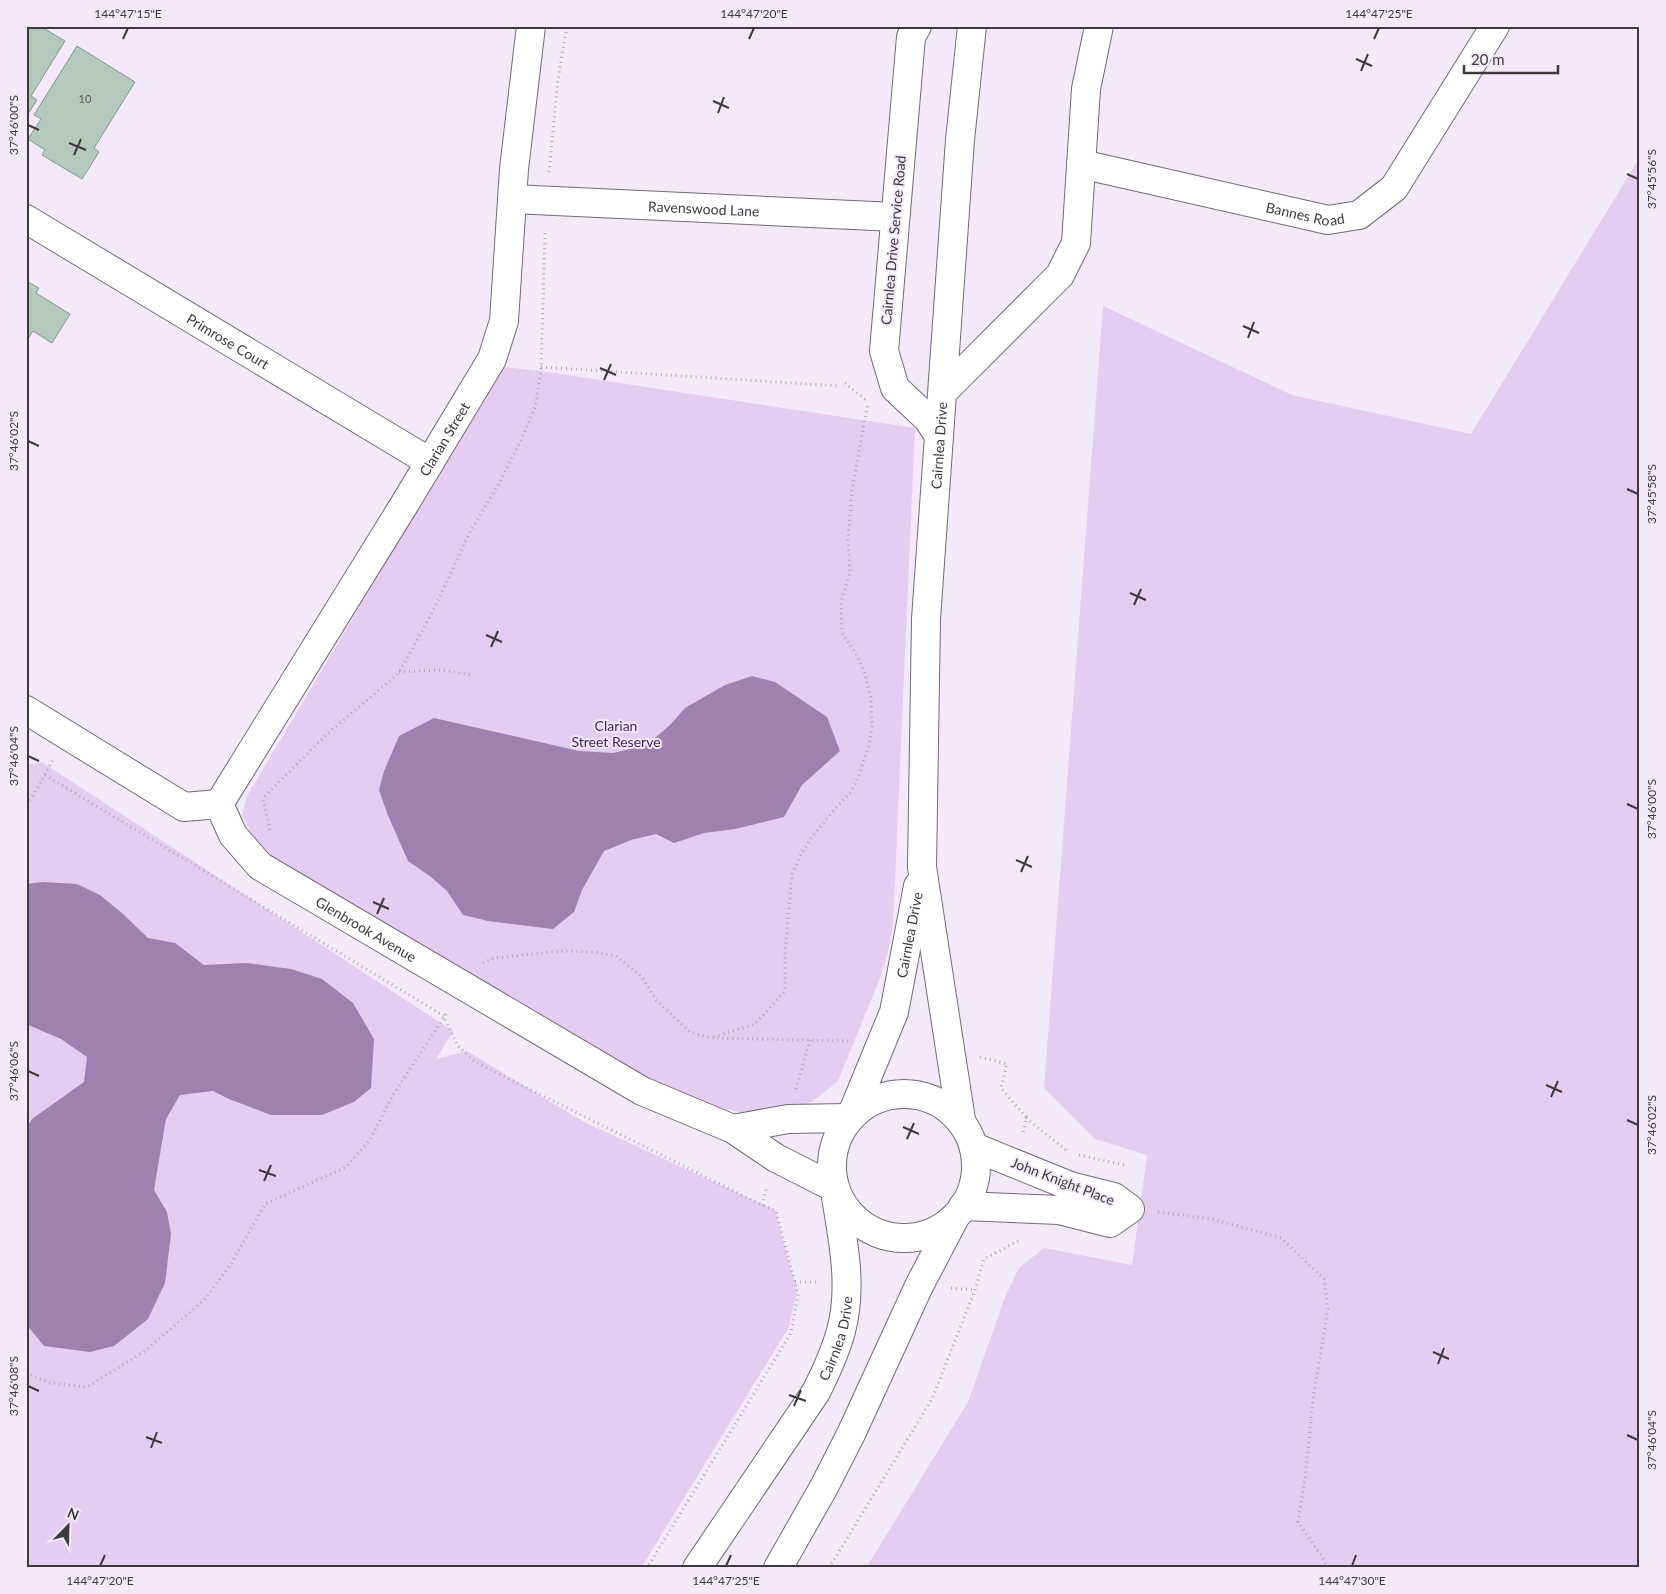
<svg xmlns="http://www.w3.org/2000/svg" width="1666" height="1594" viewBox="0 0 1666 1594" font-family="Lato,sans-serif">
  <rect width="100%" height="100%" fill="#f4e9fa"/>
  <!-- green -->
  <g fill="#e5cdf1">
    <polygon points="1640,157 1640,1568 866,1568 968,1402 1005,1297 1019,1268 1044,1248 1132,1265 1147,1155 1095,1139 1044,1088 1103,306 1292,395 1471,434"/>
    <polygon points="502,367 541,371 915,428 893,925 888,952 880,978 838,1081 813,1101 793,1111 760,1116 720,1108 653,1082 585,1050 271,856 252,834 242,815 247,796"/>
    <polygon points="42,762 453,1031 436,1059 467,1051 584,1122 775,1210 797,1291 789,1327 641,1568 26,1568 26,765"/>
  </g>
  <!-- water -->
  <g fill="#9f81af">
    <polygon points="752,676 775,682 827,717 840,751 802,785 784,817 735,829 704,833 674,843 656,834 631,840 604,851 582,890 574,912 553,929 488,921 463,915 447,891 431,877 408,861 387,813 379,790 384,771 399,736 434,718 579,751 613,753 647,745 671,724 685,708 725,685"/>
    <polygon points="43,882 77,884 100,895 123,914 148,938 175,943 204,965 246,963 291,969 322,979 353,1003 374,1039 371,1088 354,1102 322,1115 271,1115 229,1099 213,1091 180,1095 166,1119 154,1190 167,1212 171,1234 165,1283 148,1319 114,1346 90,1352 44,1346 26,1324 26,1129 32,1119 84,1082 87,1057 61,1039 26,1024 26,884"/>
  </g>
  <!-- building -->
  <g fill="#b4c8be" stroke="#84978d">
    <polygon points="26,26 40,26 65,41 31,96 37,100 26,117"/>
    <polygon points="77,46 135,82 94,148 99,152 82,179 42,155 45,150 28,139 41,119 34,115"/>
    <polygon points="26,281 39,288 36,293 70,314 52,343 33,331 26,342"/>
  </g>
  <g fill="none" stroke-linecap="round" stroke-linejoin="round">
    <defs>
      <g id="minor">
        <polyline points="917,26 911,37 884,351 895,388 928,419 939,436"/>
        <path id="s1" d="M1081,164L1328,220L1359,215L1394,188L1495,26"/>
        <path id="s2" d="M512,199L895,217"/>
        <path id="s3" d="M26,219L430,462"/>
        <polyline points="943,392 1060,275 1076,243 1086,89 1099,26"/>
        <path id="s4" d="M26,710L184,807L219,804L233,835L260,866L642,1091L733,1129L776,1158L835,1188"/>
        <path id="s5" d="M219,804L404,505L492,359L504,321L514,169L531,26"/>
        <circle cx="904" cy="1166" r="72"/>
        <path id="s6" d="M852,1114L894,1012L918,886"/>
        <path id="s7" d="M961,1120L922,867L926,619L960,140L972,26"/>
        <polyline points="733,1129 788,1119 848,1118"/>
        <polyline points="963,1206 1059,1210 1110,1223 1130,1209 1114,1197 1070,1186 974,1147"/>
        <path id="s8" d="M697,1568L816,1392C826,1372 835,1353 841,1331C853,1287 843,1241 836,1197"/>
        <polyline points="778,1568 824,1487 851,1434 919,1286 954,1219"/>
      </g>
    </defs>
    <!-- minor casing -->
    <use href="#minor" stroke="#746a79" stroke-width="30"/>
    <!-- path -->
    <g stroke="#b1a9b6" stroke-width="3" stroke-dasharray="1 4" stroke-linecap="butt">
      <polyline points="549,172 558,79 567,26"/>
      <polyline points="541,367 839,386"/>
      <polyline points="845,383 868,402"/>
      <polyline points="399,672 442,670 472,675"/>
      <polyline points="45,775 444,1016 457,1045 475,1062 762,1205 776,1211 798,1294 791,1333 647,1568"/>
      <polyline points="26,804 34,794 53,760"/>
      <polyline points="270,830 263,798 327,734 399,673 434,609 471,530 497,487 521,440 535,407 541,371 545,231"/>
      <polyline points="483,963 494,958 560,951 594,952 616,956 642,977 656,1000 690,1032 711,1038 850,1041"/>
      <polyline points="714,1037 755,1024 785,991 785,952 792,874 800,856 812,837 834,810 851,792 859,775 869,745 872,727 871,698 864,671 855,652 842,633 841,602 850,572 848,540 852,490 868,403"/>
      <polyline points="980,1057 1007,1064 1001,1088 1026,1117 1023,1135"/>
      <polyline points="796,1089 810,1040"/>
      <polyline points="1026,1118 1066,1150"/>
      <polyline points="1079,1155 1124,1165"/>
      <polyline points="762,1205 767,1186"/>
      <polyline points="1158,1212 1212,1219 1281,1238 1324,1279 1328,1309 1313,1399 1305,1479 1298,1522 1321,1555 1328,1568"/>
      <polyline points="795,1282 817,1282"/>
      <polyline points="951,1288 975,1290"/>
      <polyline points="26,1373 50,1383 87,1387 145,1351 205,1299 231,1264 265,1204 346,1167 370,1140 393,1095 448,1011"/>
      <polyline points="829,1568 932,1399 975,1290 984,1259 1020,1240 1020,1238"/>
    </g>
    <!-- minor -->
    <use href="#minor" stroke="#fff" stroke-width="28"/>
  </g>
  <!-- ticks -->
  <path fill="none" stroke="#3d3940" stroke-width="2" d="M123,39L128,28M749,39L754,28M1374,39L1379,28M1356,59L1372,66M1361,71L1368,54M713,101L729,108M718,113L724,97M28,125L39,130M69,143L86,150M74,155L81,139M1627,174L1638,179M1243,326L1259,333M1248,338L1254,322M600,368L616,375M604,380L611,364M28,441L39,446M1627,489L1638,494M1130,593L1146,600M1134,605L1141,589M486,635L502,642M491,647L498,631M28,756L39,761M1627,804L1638,809M1016,860L1032,867M1021,872L1028,856M373,902L389,909M377,914L384,898M28,1071L39,1076M1546,1085L1562,1092M1551,1097L1558,1081M1627,1120L1638,1125M903,1127L919,1134M907,1139L914,1123M259,1170L276,1176M264,1181L271,1165M1433,1352L1449,1359M1438,1364L1444,1348M28,1386L39,1391M789,1395L806,1401M794,1406L801,1390M1627,1435L1638,1440M146,1437L162,1443M151,1448L157,1432M100,1566L105,1555M726,1566L731,1555M1352,1566L1356,1555"/>
  <g text-anchor="middle" dominant-baseline="central" stroke-width="4" stroke-linejoin="round" paint-order="stroke">
    <!-- number labels -->
    <g font-size="11" fill="#5b5d60">
      <text x="85" y="98">10</text>
    </g>
    <!-- street labels -->
    <g font-size="14" fill="#3d3940" stroke="#f4e9fa">
      <text stroke="none"><textPath href="#s2" startOffset="192">Ravenswood Lane</textPath></text>
      <text stroke="none"><textPath href="#s1" startOffset="230">Bannes Road</textPath></text>
      <text transform="translate(893 240) rotate(-85)">Cairnlea Drive Service Road</text>
      <text stroke="none"><textPath href="#s3" startOffset="236">Primrose Court</textPath></text>
      <text stroke="none"><textPath href="#s5" startOffset="429">Clarian Street</textPath></text>
      <text stroke="none"><textPath href="#s7" startOffset="678">Cairnlea Drive</textPath></text>
      <text stroke="none"><textPath href="#s4" startOffset="419">Glenbrook Avenue</textPath></text>
      <text stroke="none"><textPath href="#s6" startOffset="189">Cairnlea Drive</textPath></text>
      <text transform="translate(1063 1181) rotate(21)">John Knight Place</text>
      <text stroke="none"><textPath href="#s8" startOffset="270">Cairnlea Drive</textPath></text>
    </g>
    <!-- park labels -->
    <g font-size="14" fill="#461e57" stroke="#f4e9fa">
      <text x="616" y="725">Clarian<tspan x="616" dy="16">Street Reserve</tspan></text>
    </g>
  </g>
  <!-- border -->
  <rect width="1666" height="1594" fill="none" stroke="#f4e9fa" stroke-width="55"/>
  <!-- north arrow -->
  <g transform="translate(68 1526) rotate(23)" stroke="#f4e9fa" stroke-width="4" paint-order="stroke">
  <path d="M0-4L9 19L0 12L-9 19Z" fill="#3d3940"/>
  <text y="-8" font-size="14" font-weight="bold" text-anchor="middle" fill="#3d3940">N</text>
  </g>
  <!-- scale -->
  <path d="M1464 65v8h94v-8" fill="none" stroke="#3d3940" stroke-width="2.5"/>
  <text x="1471" y="65" font-size="15" fill="#3d3940" stroke="#f4e9fa" stroke-width="4" paint-order="stroke">20 m</text>
  <rect x="28" y="28" width="1610" height="1538" fill="none" stroke="#3d3940" stroke-width="2"/>
  <g font-size="12" text-anchor="middle" fill="#3d3940">
    <text x="128" y="18">144°47'15"E</text>
    <text x="754" y="18">144°47'20"E</text>
    <text x="1379" y="18">144°47'25"E</text>
    <text transform="translate(14 125) rotate(-90)" y="4">37°46'00"S</text>
    <text transform="translate(1652 179) rotate(-90)" y="4">37°45'56"S</text>
    <text transform="translate(14 441) rotate(-90)" y="4">37°46'02"S</text>
    <text transform="translate(1652 494) rotate(-90)" y="4">37°45'58"S</text>
    <text transform="translate(14 756) rotate(-90)" y="4">37°46'04"S</text>
    <text transform="translate(1652 809) rotate(-90)" y="4">37°46'00"S</text>
    <text transform="translate(14 1071) rotate(-90)" y="4">37°46'06"S</text>
    <text transform="translate(1652 1125) rotate(-90)" y="4">37°46'02"S</text>
    <text transform="translate(14 1386) rotate(-90)" y="4">37°46'08"S</text>
    <text transform="translate(1652 1440) rotate(-90)" y="4">37°46'04"S</text>
    <text x="100" y="1585">144°47'20"E</text>
    <text x="726" y="1585">144°47'25"E</text>
    <text x="1352" y="1585">144°47'30"E</text>
  </g>
</svg>
